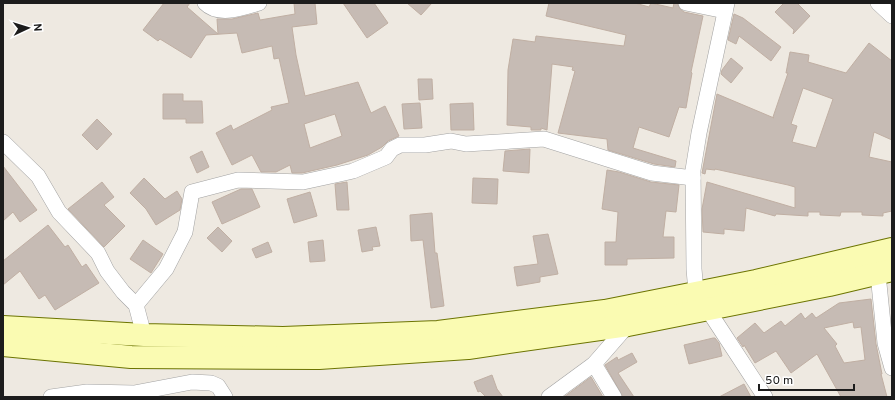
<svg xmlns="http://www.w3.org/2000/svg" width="895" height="400" viewBox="0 0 895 400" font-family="Overpass,sans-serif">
  <rect width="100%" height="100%" fill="#eee9e1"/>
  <!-- building -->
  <g fill="#c6bbb4" stroke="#c0afa3" fill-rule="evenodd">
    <path d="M164,3H190L187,7L218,34L217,19H232L258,13L260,20L295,14L294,3H315L317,24L292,27L296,55L305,96L358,82L371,113L385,106L399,136L388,141L382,147L368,155L337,165L302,173H292L290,165L276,172H261L252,155L232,165L216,133L231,125L233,130L272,110L271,107L289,103L279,58L274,59L272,46L242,53L237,33L206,35L191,58L160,39L158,41L143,30ZM335,114L342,136L310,148L304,124Z"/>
    <polygon points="343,3 374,3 388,23 367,38"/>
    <polygon points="407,3 432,3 421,15"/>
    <polygon points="549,3 635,3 649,7 651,3 673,8 674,3 677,3 680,9 684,12 703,16 691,72 692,73 686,108 679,107 669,137 639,127 633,148 676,161 675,167 654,164 608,150 607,139 558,133 575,71 572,70 573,67 552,64 547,130 541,128 541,130 531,130 531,127 507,125 508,70 513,39 535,42 536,36 624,46 626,35 546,16"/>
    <polygon points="784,3 797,3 810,16 793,34 794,30 775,12"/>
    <polygon points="734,14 743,18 781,47 771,61 739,36 736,44 728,40"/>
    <path d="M869,43L892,61V140L874,132L869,157L892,162V211L883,213V216L862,215V212H841L840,216L820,215V212H808V216L776,214L775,216L746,208L744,231L724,229V234L703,232L702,209L707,182L795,208V187L788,185L715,169V170L706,169L705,174L702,173L717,94L774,118L773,117L788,73H786L790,52L809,55L808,62L846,73ZM803,88L833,99L816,148L792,142L797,126L791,124Z"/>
    <polygon points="731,58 743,68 731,83 721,74 722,70"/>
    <polygon points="418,79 432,79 433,99 419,100"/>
    <polygon points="163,94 183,94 183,101 202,101 203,123 186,123 186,119 163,119"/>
    <polygon points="420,103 422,128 404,129 402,104"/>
    <polygon points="473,103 474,130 451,130 450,104"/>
    <polygon points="97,119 112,134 97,150 82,135"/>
    <polygon points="530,149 529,173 503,171 505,151"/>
    <polygon points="202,151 209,167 197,173 190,157"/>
    <polygon points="3,166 37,210 20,222 13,212 3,221"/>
    <polygon points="607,170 619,172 651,182 679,185 676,212 666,211 663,237 674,237 674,258 627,259 627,265 605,265 605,242 616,242 618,212 602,209"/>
    <polygon points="144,178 165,199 177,191 182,199 180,210 156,225 146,209 130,193"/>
    <polygon points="473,178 498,179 497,204 472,203"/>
    <polygon points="102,182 114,197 104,205 125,226 104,247 68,209"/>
    <polygon points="347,182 349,210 337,210 335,184"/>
    <polygon points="241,189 252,189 260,207 222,224 212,202"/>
    <polygon points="310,192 317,216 294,223 287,199"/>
    <polygon points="432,213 435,253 437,253 444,306 431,308 423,240 411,241 410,215"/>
    <polygon points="48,225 65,247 68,245 82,267 86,264 99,283 55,310 45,295 39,299 20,271 3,285 3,261"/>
    <polygon points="218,227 232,241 222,252 207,238"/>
    <polygon points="376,227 380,246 372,247 373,250 362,252 358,230"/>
    <polygon points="548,234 558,274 540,277 540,282 517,286 514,267 538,264 533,236"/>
    <polygon points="143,240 163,254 151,273 130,259"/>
    <polygon points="323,240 325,261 310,262 308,242"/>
    <polygon points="268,242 272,252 256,258 252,249"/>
    <path d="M871,299L876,344L882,374H881L887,397H841L817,354L791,373L776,351L755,363L744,345L743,347L737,338L755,323L764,333L781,321L785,326L801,313L805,319L812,313L816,318L839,303ZM853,322L854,328L861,327L865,360L844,363L835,346L837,344L824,328Z"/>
    <polygon points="713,338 715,338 719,343 722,356 689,364 684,345"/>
    <polygon points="632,353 637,362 618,373 634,397 623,397 605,365 617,357 618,360"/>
    <polygon points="492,375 497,389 503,397 486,397 480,391 478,392 474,382"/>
    <polygon points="591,377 603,397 564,397"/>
    <polygon points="744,384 751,397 719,397"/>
  </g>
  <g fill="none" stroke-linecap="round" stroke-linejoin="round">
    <defs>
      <g id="street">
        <path d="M205,3C219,17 242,8 259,3"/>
        <polyline points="686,3 725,11"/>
        <polyline points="878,3 892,16"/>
        <polyline points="3,142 38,176 59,212 98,253 107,271 123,292 136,305 144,335"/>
        <polyline points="878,274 885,343 892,368"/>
        <polyline points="696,292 694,269 693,170 699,133 727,3"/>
        <polyline points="136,305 166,269 185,232 192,192 238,180 303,182 340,174 353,171 386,157 392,149 400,145 425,145 451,141 466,144 544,139 652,173 693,178"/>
        <polyline points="708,310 765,397"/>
        <polyline points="594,364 614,397"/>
        <polyline points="51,397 87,392 134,393 192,382 211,383 218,386 225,397"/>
        <polyline points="549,397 594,364 628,325"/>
      </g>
      <g id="secondary">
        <polyline points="3,327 144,335 283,338 438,332 605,311 756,281 892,249"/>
        <polyline points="3,345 131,357 319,358 468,348 628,325 829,285 892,270"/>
      </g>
    </defs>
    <!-- street casing -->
    <use href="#street" stroke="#a3a3a3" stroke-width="16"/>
    <!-- secondary casing -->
    <use href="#secondary" stroke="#6c7402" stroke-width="24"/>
    <!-- street -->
    <use href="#street" stroke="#fff" stroke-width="15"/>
    <!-- secondary -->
    <use href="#secondary" stroke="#fafbb2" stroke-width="22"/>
  </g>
  <!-- border -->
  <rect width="895" height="400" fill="none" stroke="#1c1c1c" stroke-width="8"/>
  <!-- north arrow -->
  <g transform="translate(28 28) rotate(86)" stroke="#ffffff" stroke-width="3" paint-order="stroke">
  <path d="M0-3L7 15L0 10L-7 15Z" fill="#1c1c1c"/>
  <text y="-6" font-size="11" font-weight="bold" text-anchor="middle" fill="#1c1c1c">N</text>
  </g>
  <!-- scale -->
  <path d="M759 384v6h95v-6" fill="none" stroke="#1c1c1c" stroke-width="2"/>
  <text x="765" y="384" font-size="12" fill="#1c1c1c" stroke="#ffffff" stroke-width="3" paint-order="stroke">50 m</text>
</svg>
